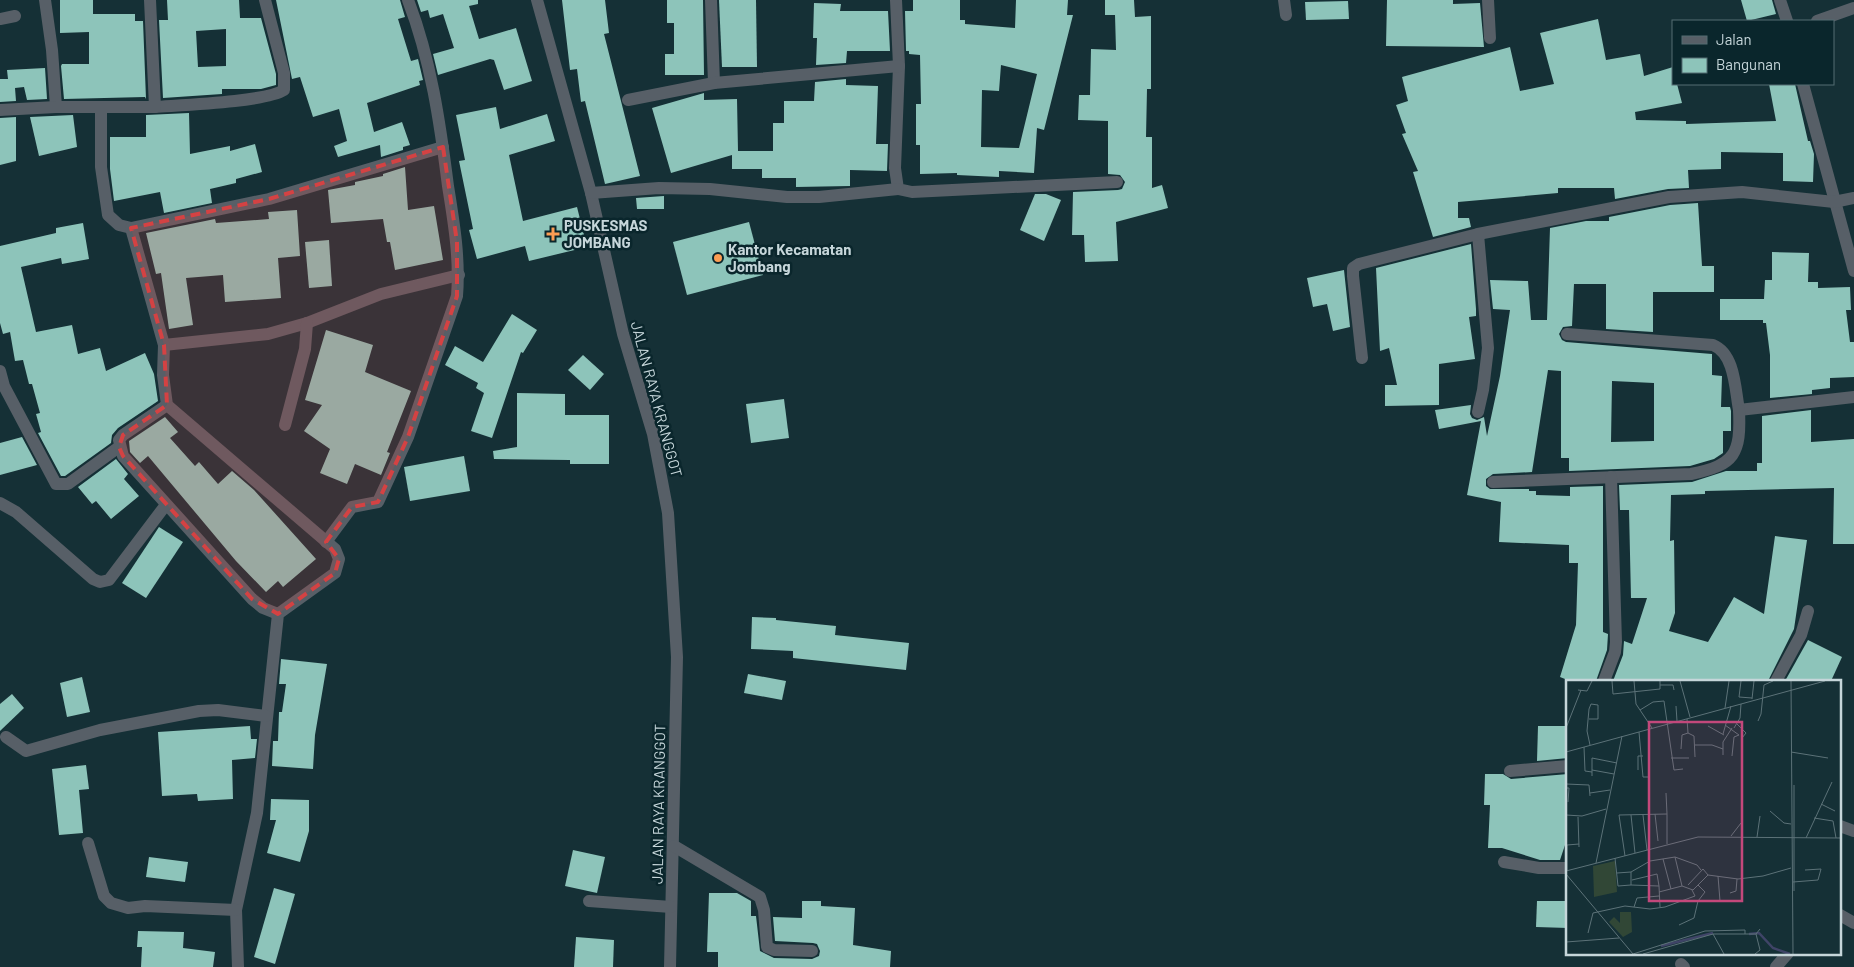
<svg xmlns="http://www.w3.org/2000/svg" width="1854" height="967" viewBox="0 0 1854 967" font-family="Barlow,sans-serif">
  <rect width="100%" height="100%" fill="#153036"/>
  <!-- building -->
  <g fill="#8dc4ba" fill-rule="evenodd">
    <polygon points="60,0 93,0 93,14 135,14 135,21 143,21 146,99 145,97 64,99 61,66 62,64 89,64 89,32 60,33"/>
    <path d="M167,0H239L240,18H261L276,74V85L261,89H222V94L163,98L159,20H168ZM226,29V66L198,67L196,31Z"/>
    <polygon points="276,0 400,0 405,17 398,19 411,61 418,59 423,80 419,81 420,85 367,103 374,132 402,122 410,145 403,147 403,150 381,157 380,145 338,157 334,146 347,141 339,109 313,117 300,77 292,79"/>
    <polygon points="417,0 478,0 478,4 469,6 479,39 516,28 532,81 504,90 494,60 490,59 438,75 433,54 454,48 443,14 430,18 428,10 421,12"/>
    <polygon points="562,0 605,0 609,33 604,34 640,176 605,184 585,101 581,102 577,69 570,70"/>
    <polygon points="667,0 703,0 704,75 665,75 665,54 674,54 674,23 667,23"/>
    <polygon points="719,0 756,0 757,67 722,67"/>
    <path d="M913,0H960V20H965V24L1015,28L1016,0H1068L1067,15H1073L1044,130L1037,128L1034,173L999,171V177L957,175V173L920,174V145H916V104H921L920,55L909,54V51H906L905,11H913ZM1001,65L1037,74L1019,148L981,147L982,90L999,91Z"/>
    <polygon points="1105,0 1134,0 1135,17 1151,16 1151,89 1147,89 1146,137 1152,137 1152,188 1162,185 1168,208 1116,222 1118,261 1085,262 1084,235 1072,235 1073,192 1118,190 1122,189 1125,182 1120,175 1108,174 1108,121 1078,120 1079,95 1090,95 1091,49 1116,50 1115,15 1105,15"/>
    <polygon points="1387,0 1453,0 1453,4 1480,3 1484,47 1386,46"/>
    <polygon points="1741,0 1772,0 1776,14 1747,21"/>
    <polygon points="1348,1 1349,19 1306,20 1305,2"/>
    <polygon points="814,3 841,4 840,11 888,11 890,51 847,51 846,63 816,65 817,38 813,38"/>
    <polygon points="1598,19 1606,60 1640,54 1644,76 1673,67 1673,84 1677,84 1682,103 1635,112 1636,120 1686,121 1686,124 1776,121 1769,84 1795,84 1808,141 1810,141 1814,154 1813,182 1783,181 1783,153 1721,152 1721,169 1688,170 1689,188 1668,189 1615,199 1614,188 1558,188 1558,193 1458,202 1458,218 1469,218 1471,227 1433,237 1413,172 1418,171 1402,134 1406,133 1396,105 1408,101 1402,77 1510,47 1520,91 1554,84 1540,33"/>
    <polygon points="45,68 47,99 27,100 24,87 15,88 16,101 0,102 0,79 8,79 7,70"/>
    <polygon points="846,79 846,85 878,86 876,144 888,144 887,171 850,170 850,186 796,187 796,178 762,178 762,169 732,169 732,155 671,173 652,108 704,93 704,100 737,99 738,151 773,151 773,123 784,123 784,101 814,101 815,82"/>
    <polygon points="496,107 500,129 547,114 555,141 509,155 523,221 577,207 587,247 529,261 525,246 477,259 469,230 473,229 459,161 465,160 456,115"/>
    <polygon points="189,113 190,154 230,146 230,151 255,144 262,172 236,179 236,183 210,189 212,203 164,213 160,192 114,201 110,169 110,137 146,137 146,115"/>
    <polygon points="73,115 77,147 39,156 30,117"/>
    <polygon points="16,117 16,161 0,165 0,118"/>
    <polygon points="405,167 408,210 434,206 443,260 395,270 390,242 387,242 383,219 331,223 328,190 355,185 355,182 383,176 383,174"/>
    <polygon points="1035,194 1046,194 1061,200 1044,241 1020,230"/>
    <polygon points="664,196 664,209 637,209 636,198"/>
    <path d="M1698,203L1702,266H1714V292H1653V332L1606,329V284H1574L1572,326L1563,327L1559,334L1562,340L1566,342L1712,354V375L1722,376L1721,407H1730L1731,411V431H1723V453L1714,459L1690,466L1569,471V458H1561V371L1548,370L1532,472L1493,474L1486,479V486L1490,489H1529V491H1536V495L1570,496V487L1603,486V632L1608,634L1607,650L1596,681H1570L1560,677L1576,625L1578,563H1569V545L1499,542L1501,502L1467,495L1481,421L1439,429L1435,410L1471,405L1470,414L1472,418L1477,420L1484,417L1487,436L1500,376L1510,310L1493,309L1490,280L1528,281L1531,320H1547L1550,228L1586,221H1609V217L1670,205ZM1612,381L1654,383V441L1611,442Z"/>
    <polygon points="297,210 300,256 278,258 281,298 225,302 223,275 186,278 193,325 169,329 161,273 156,274 146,233 215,219 216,223 269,219 268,212"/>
    <polygon points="749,222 763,275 687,295 673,242"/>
    <polygon points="83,223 89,259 62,264 61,258 21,267 36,332 72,325 78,354 100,348 106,371 145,353 154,374 158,401 118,428 112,435 111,443 65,476 61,476 38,433 41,432 36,414 40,413 32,384 29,384 23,360 15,361 10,332 3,334 0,323 0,246 56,233 56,228"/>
    <polygon points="329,240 332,286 309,288 305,242"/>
    <polygon points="1471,244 1476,309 1476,316 1469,317 1475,359 1439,364 1439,405 1385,406 1385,385 1397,385 1389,348 1380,351 1376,268"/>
    <polygon points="1772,252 1809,253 1808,282 1818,282 1818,288 1850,287 1851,310 1846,310 1850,342 1854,342 1854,377 1830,378 1830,388 1812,390 1812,394 1770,398 1770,355 1766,323 1763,323 1763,320 1720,320 1720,299 1764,299 1765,280 1772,280"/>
    <polygon points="1344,270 1350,327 1333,331 1327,304 1313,307 1307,278"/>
    <polygon points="512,314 537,330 523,353 521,352 492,438 471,431 484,393 476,388 478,383 445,365 455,346 483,362"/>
    <polygon points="326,330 373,345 365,372 411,391 387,452 390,453 381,475 355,464 347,484 320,473 330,449 304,431 322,405 305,400"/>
    <polygon points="583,355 604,374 590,390 568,370"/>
    <polygon points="517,393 565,394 565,415 609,415 609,464 570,464 570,460 494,459 493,451 517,447"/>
    <polygon points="784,399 789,438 751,443 746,404"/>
    <polygon points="1811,410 1811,442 1854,439 1854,544 1833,544 1834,488 1705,491 1705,494 1671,495 1670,541 1674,540 1675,613 1669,631 1708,642 1734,597 1764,614 1775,536 1807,540 1794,629 1768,681 1613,681 1623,655 1624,641 1632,644 1647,598 1631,598 1629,510 1620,510 1619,485 1692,482 1726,471 1757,471 1757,463 1762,463 1762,416"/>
    <polygon points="165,417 178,432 170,438 195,466 199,462 218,484 232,471 254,490 316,559 283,587 278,581 266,592 236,561 148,456 140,463 130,452 129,441"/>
    <polygon points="22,437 37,465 0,475 0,443"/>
    <polygon points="464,456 470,491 410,501 404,467"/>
    <polygon points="116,459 128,474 124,479 139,496 111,519 96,501 92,504 78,487"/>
    <polygon points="159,527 183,542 146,598 122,583"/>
    <polygon points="752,617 776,618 776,620 836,626 835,635 909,643 906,670 793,658 793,651 751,649"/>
    <polygon points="1808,640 1842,657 1831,681 1785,681"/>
    <polygon points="281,659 327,664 315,735 313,769 272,766 273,741 278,741 279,712 282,712 286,684 279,684"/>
    <polygon points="748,674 786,681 782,700 744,693"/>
    <polygon points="82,677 90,712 67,717 60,683"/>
    <polygon points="12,694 24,708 0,731 0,704"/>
    <polygon points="250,726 251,739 257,739 255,758 232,760 233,799 198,801 197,794 162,796 158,732"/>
    <polygon points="1538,726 1568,726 1568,758 1537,761"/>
    <polygon points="86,765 89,789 79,790 83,833 59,835 52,769"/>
    <polygon points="1485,774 1503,774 1511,779 1568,774 1568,836 1560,860 1540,860 1502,848 1488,848 1490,805 1484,805"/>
    <polygon points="271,799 309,800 309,831 300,862 267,853 276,820 270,820"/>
    <polygon points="573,850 605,857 597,893 565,886"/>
    <polygon points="149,857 188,862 185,882 146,877"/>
    <polygon points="274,888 295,894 275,964 254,957"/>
    <polygon points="709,893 737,893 751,901 751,916 756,916 760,951 774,958 812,959 819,956 820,951 817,944 813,943 775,941 773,917 802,918 802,901 821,901 821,906 855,908 853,945 891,951 890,967 718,967 718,952 707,952"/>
    <polygon points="1537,901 1568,901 1568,928 1536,927"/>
    <polygon points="138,931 184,932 183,948 215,952 213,967 141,967 142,947 137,947"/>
    <polygon points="576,937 614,940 613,967 574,967"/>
  </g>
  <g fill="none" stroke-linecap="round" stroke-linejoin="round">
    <!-- street -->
    <g stroke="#575f67" stroke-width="12">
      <polyline points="45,0 52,50 56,107"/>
      <polyline points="537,0 591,193 623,334 653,434 668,513 677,657 670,967"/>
      <polyline points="711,0 714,83"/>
      <polyline points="896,0 899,66 895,168 898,189 912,192 1117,182"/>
      <polyline points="1284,0 1286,15"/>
      <polyline points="1488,0 1490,38"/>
      <polyline points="1780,0 1787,21"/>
      <polyline points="0,19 15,16"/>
      <polyline points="1817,21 1854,8"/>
      <polyline points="1803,84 1854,271"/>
      <polyline points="628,100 714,83 899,66"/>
      <path d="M155,107C182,105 265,102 284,90V73L265,0"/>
      <polyline points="101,108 101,167 108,215 119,225 131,228 269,199 443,147"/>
      <polyline points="0,110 56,107 155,107 150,0"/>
      <polyline points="591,193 659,188 710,189 787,197 819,197 898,189"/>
      <polyline points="131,228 164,345 268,334 307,323 381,294 459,275"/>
      <polyline points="1478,234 1488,348 1483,390 1478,412"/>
      <path d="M1567,334L1713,345C1735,354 1735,389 1739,410L1854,397"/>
      <polyline points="164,345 163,375 167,405 335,549 339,559 335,573 278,614 257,813 236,910 238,967"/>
      <polyline points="1362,358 1353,276 1353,268 1359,264 1478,234 1669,197 1742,192 1834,202 1854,198"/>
      <polyline points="0,371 4,386 56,484 68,484 119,447"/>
      <polyline points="167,405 123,435 119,440 123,456 252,599 263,608 278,614"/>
      <polyline points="285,425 305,349 307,323"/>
      <path d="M1493,482L1691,474C1735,465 1741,454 1739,410"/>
      <polyline points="0,503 16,512 93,579 100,582 109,580 165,506"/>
      <path d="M326,542L352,507L378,502L408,437L457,296C460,259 454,223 448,186C440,123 431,60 408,0"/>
      <polyline points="1604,681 1615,652 1616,642 1611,477"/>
      <polyline points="1776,681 1801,635 1808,611"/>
      <polyline points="6,737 26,751 100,730 199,711 218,710 266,716"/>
      <polyline points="1510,771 1568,766"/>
      <polyline points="1840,826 1854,831"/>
      <polyline points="88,843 104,896 111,903 128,908 145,906 236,910"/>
      <polyline points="674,846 760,897 764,910 767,947 774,950 812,951"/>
      <polyline points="1504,862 1539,868 1568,868"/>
      <polyline points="589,901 671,907"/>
      <polyline points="1840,915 1854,923"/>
      <polyline points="1681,964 1684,967"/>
      <polyline points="1776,967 1788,953"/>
    </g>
  </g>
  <!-- marked area -->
  <path fill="#d44243" fill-opacity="0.2" stroke="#d44243" stroke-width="4" stroke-dasharray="10 6" stroke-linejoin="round" d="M443,147L457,242V296L408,437L378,502L352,507L326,542L339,559L335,573L278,614L252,599L123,456L119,447L123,435L167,405L164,345L131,228L269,199Z"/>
  <!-- markers -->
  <g fill="#fc9d53" stroke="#0a262c" stroke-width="2">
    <path d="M550.5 226.5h5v5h5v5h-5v5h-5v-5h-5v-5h5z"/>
    <circle cx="718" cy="258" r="5"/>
  </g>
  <g text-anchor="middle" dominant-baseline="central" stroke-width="5" stroke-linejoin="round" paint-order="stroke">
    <!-- poi labels -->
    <g font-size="15" font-weight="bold" fill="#c6d6da" stroke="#0a262c" text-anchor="start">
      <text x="564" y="225">PUSKESMAS<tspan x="564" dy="17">JOMBANG</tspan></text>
      <text x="728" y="249">Kantor Kecamatan<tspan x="728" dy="17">Jombang</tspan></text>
    </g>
    <!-- street labels -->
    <g font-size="15" fill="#c6d6da" stroke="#0a262c">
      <text transform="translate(657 399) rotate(75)">JALAN RAYA KRANGGOT</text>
      <text transform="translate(658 804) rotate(-89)">JALAN RAYA KRANGGOT</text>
    </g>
  </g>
  <!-- overview -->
  <g transform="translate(1566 680)">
    <rect width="275" height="275" fill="#153036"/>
    <path d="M49,181L51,212L28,217L27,186ZM54,232H65L66,252L57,257L43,242L48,237L54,243Z" fill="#314736"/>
    <path fill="none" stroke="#3f4467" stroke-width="2.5" d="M183,254L193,253L207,268L224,274M95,266L147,253"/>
    <path fill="none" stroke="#5c7278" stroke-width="1" d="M46,1L47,14L94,9V5M68,1L70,24L86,48M94,1V5H107L108,10M114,1L124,37M175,1L173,17L186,18M225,1L227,274M12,10L21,11L26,1M186,19L188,1M110,26L111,41M159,28L163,1M74,30L87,22L98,21L108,90L117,89M23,39H32V25L25,24L23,29L21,51L24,65M192,41L195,34L198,5L207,1M171,44L180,53L176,58M159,45L173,55L168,57L166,76M142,46L158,55M0,48L15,10M168,48L174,38L175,24M73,52L77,97H84M122,53L128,56L129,77M157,54L165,26M129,65H146L157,69M18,67L19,91L26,92M115,69L116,55L122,53L121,39M0,72L259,1M225,72L262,78M157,75V62L166,48M105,78H123M26,90L48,94M72,90V76H77M26,96V78L51,83M0,104L23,105L24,116M228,105V211M0,108H3L2,122M24,113L44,110M255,124L269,131M204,131L218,143L225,144M89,134L92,161M101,134V164M0,135L16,136L40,129M65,135L69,173M77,135L81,170M12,137L13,167M248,138L267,141L270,158M165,156L175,143M191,157L194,136M240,158L266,102M59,176L53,135L101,134L100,113M49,178L52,206L65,205V192M97,179L105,209M30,183L56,56M0,191L132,157L275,158M1,191V165L13,164M51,193L65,192L84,181L109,177L131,185L135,190M0,194L67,274M152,196L154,221M66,200L91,194L93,206M227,202L252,200L255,189L239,190M65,205L93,206L94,227M122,205L137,189L142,195L172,199L197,196L225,188M116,206L127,210L142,195M93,212L116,206L109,177M164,213L170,211L171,199M68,227L71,218L93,216M113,245L128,238L132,221L139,212L132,205M22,253L27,233L59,226L84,229L99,227L129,216L126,210M147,254L158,274M0,262L53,258M67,274L139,251L179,250V254M77,274L147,254H190M189,274L194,270L190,254L194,249"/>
    <path fill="#c3487b" fill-opacity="0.15" stroke="#c3487b" stroke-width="2.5" d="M83,42H176V221H83Z"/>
    <rect width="275" height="275" fill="none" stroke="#c6d6da" stroke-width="2.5"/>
  </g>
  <!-- legend -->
  <rect x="1672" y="20" width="162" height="65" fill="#0a262c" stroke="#556c72"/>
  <rect x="1682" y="36" width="25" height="8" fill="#575f67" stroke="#556c72"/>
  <text x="1716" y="45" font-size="15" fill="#c6d6da">Jalan</text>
  <rect x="1682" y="58" width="25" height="15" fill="#8dc4ba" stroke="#556c72"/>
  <text x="1716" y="70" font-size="15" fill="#c6d6da">Bangunan</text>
</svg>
